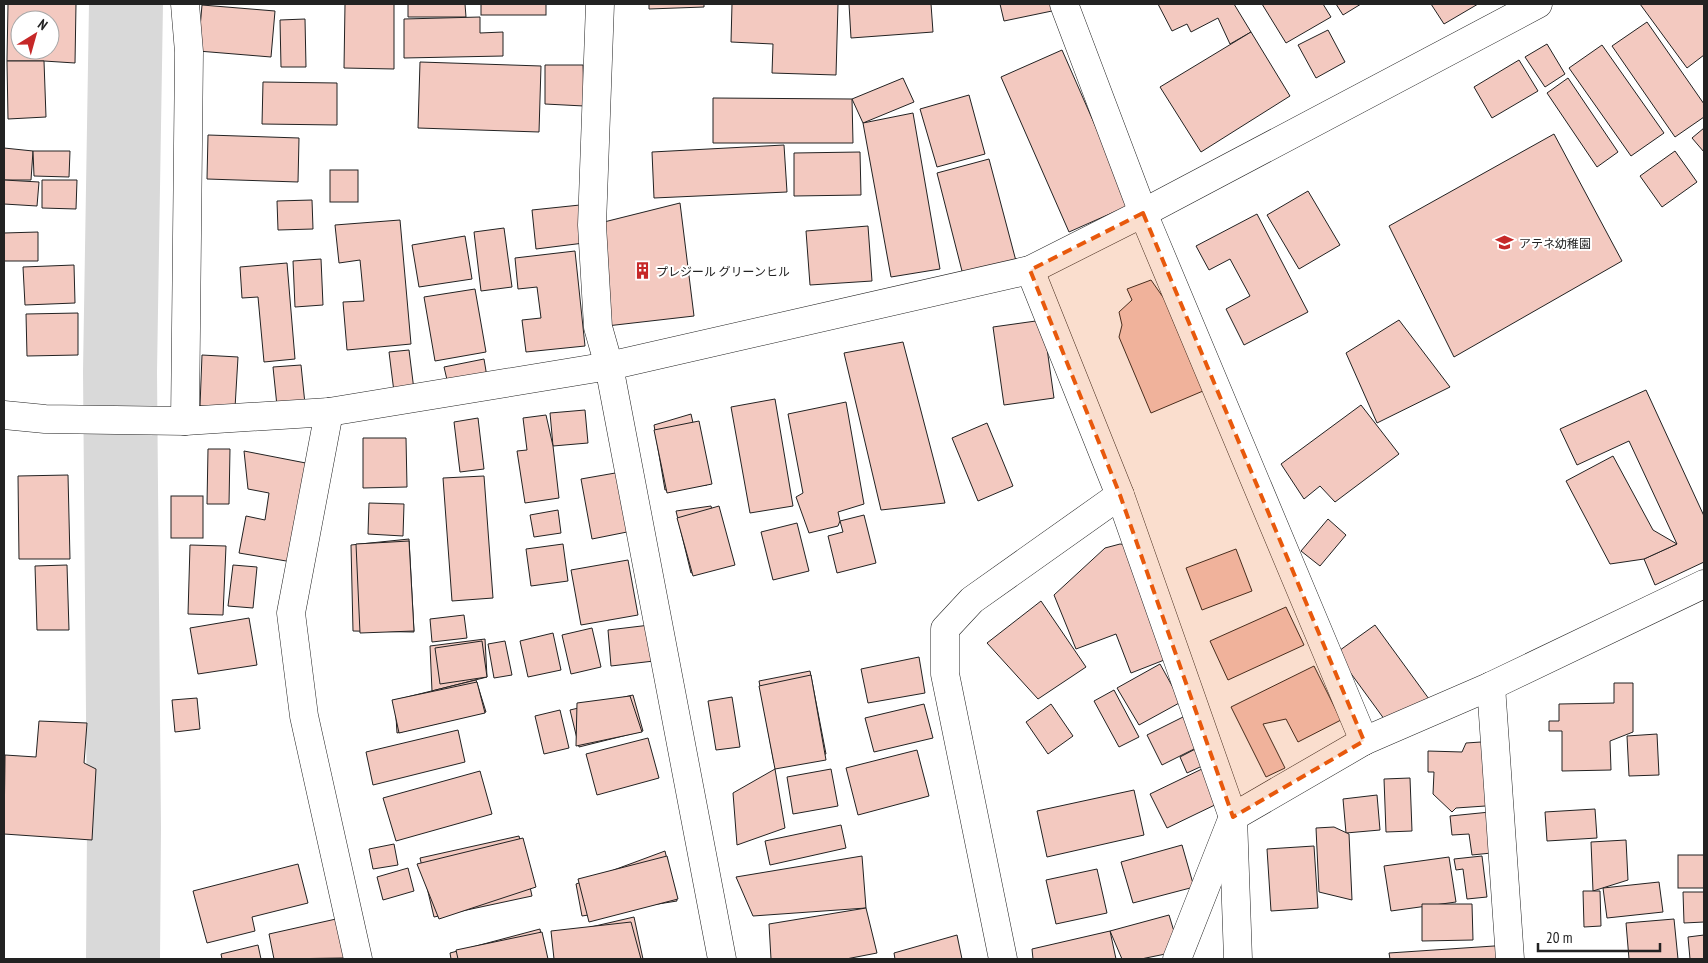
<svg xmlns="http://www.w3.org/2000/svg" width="1708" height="963" viewBox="0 0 1708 963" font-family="'PT Sans Narrow','Noto Sans JP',sans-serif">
  <rect width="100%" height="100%" fill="#fff"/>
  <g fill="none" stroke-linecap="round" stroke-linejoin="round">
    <!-- river -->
    <polyline stroke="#d9d9d9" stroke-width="74" points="123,959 124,828 120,372 126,4"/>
  </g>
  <!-- building -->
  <g fill="#f3c9c0" stroke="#222" fill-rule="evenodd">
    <path d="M8,4H76L75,63L44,61H7ZM20,20H50V50H20Z"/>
    <polygon points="345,4 394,4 394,69 344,68"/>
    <polygon points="408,4 465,4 466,17 408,17"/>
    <rect x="481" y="4" width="65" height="11"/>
    <polygon points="649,4 704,4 704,7 649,9"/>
    <polygon points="732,4 838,4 836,75 772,73 773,44 731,42"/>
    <polygon points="849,4 931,4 933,32 851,38"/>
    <polygon points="1000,4 1050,4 1052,11 1004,21"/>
    <polygon points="1158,4 1234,4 1251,32 1230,44 1218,18 1191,32 1187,24 1172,31"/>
    <polygon points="1262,4 1323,4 1331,17 1286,43"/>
    <polygon points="1336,4 1361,4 1343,15"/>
    <polygon points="1431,4 1478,4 1444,24"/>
    <polygon points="1640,4 1704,4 1704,55 1687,68"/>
    <polygon points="202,5 275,11 271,57 198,51"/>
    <polygon points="480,17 480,33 503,32 503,56 404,58 404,19"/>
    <polygon points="305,19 306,67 281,67 280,20"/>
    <polygon points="1647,22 1704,104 1704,117 1675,137 1612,46"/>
    <polygon points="1328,30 1345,62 1316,78 1298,45"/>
    <polygon points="1251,32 1290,96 1201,152 1160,87"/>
    <polygon points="1547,44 1565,74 1545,87 1525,57"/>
    <polygon points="1602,45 1664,133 1631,156 1569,68"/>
    <polygon points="1062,50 1130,205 1069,232 1001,77"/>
    <polygon points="1519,60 1538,91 1492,118 1474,87"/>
    <polygon points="7,61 44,61 46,117 8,119"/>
    <polygon points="420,62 541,66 539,132 418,128"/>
    <polygon points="545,65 583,65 584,106 545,104"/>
    <polygon points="903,78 914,102 863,123 852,99"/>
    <polygon points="1568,78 1618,152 1597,167 1547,93"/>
    <polygon points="263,82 337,83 337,125 262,124"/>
    <polygon points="969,95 985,154 937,167 920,109"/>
    <polygon points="713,98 852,99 853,143 713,143"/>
    <polygon points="913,113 940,269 891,277 863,123"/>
    <polygon points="1704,128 1704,152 1692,138"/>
    <polygon points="1554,134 1622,261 1454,357 1389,226"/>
    <polygon points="208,135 299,138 298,182 207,179"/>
    <polygon points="784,145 787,192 654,198 652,152"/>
    <polygon points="4,148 33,151 31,180 4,180"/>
    <polygon points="33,151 70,151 69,177 34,176"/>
    <polygon points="1675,151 1697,182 1662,207 1640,176"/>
    <polygon points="860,152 861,195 794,196 794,153"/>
    <polygon points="989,159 1016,261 963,275 937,173"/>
    <rect x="330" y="170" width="28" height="32"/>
    <polygon points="4,180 39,182 37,206 4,204"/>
    <polygon points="42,180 77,180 76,209 42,208"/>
    <polygon points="1308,191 1340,245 1299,269 1267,215"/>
    <polygon points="312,200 313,229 278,230 277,201"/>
    <polygon points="680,203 694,316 598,327 592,225"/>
    <polygon points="580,205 584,243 536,249 532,210"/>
    <polygon points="1257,214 1308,312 1244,345 1226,309 1250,296 1230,259 1209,270 1196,246"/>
    <polygon points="400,220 411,344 347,350 343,302 364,301 360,260 339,263 335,225"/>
    <polygon points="868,226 872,281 810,285 806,231"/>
    <polygon points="504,228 512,287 481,291 474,232"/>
    <polygon points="38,232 38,261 4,261 4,233"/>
    <polygon points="465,236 472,279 419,287 412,245"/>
    <polygon points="575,251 585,346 526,352 522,320 541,318 537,287 518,289 515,258"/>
    <polygon points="321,259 323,305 295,307 293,261"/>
    <polygon points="287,263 295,359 264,362 258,297 242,298 240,267"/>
    <polygon points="74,265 75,303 25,305 23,267"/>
    <polygon points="1151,280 1172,310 1173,320 1203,391 1151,413 1119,337 1122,325 1119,312 1132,300 1127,289"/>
    <polygon points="475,289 486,352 435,361 424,297"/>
    <polygon points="78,313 78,355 27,356 26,314"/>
    <polygon points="1043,320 1054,398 1004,405 993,327"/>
    <polygon points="1399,320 1450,387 1377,423 1346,353"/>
    <polygon points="903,342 945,503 881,510 844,353"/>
    <polygon points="409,350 414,390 394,392 389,352"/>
    <polygon points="202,355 238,357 235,408 200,406"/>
    <polygon points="484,359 487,377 448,384 444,367"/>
    <polygon points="301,365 305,404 277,406 273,367"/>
    <polygon points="1646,390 1704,516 1704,562 1655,585 1644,559 1677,544 1629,441 1577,465 1560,429"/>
    <polygon points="775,399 793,506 750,513 731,407"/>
    <polygon points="846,402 864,504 838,512 840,521 838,526 809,533 796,497 803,493 788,414"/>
    <polygon points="1361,405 1399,454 1335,502 1320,486 1304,499 1281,464"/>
    <polygon points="585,410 588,443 553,446 550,413"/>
    <polygon points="691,414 707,485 665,490 654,425"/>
    <polygon points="546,415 553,446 559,498 525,503 517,451 527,450 523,418"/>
    <polygon points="478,418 484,469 460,472 454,422"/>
    <polygon points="699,421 712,484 667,493 654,430"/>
    <polygon points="987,423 1013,486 978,501 952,438"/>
    <polygon points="363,438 406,438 407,487 363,488"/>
    <polygon points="208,449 230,449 229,504 207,504"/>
    <polygon points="244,451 316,465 298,563 239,553 246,516 265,520 269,493 248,489"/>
    <polygon points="1613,456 1653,530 1677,544 1644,559 1610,564 1566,481"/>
    <polygon points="621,472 632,531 592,539 581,479"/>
    <polygon points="68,475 70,559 19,559 18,476"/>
    <polygon points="484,476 493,598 452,601 443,478"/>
    <rect x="171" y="496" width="32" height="42"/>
    <polygon points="369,503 404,504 403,536 368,534"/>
    <polygon points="711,506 725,563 691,573 676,511"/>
    <polygon points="719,506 735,565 693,576 677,518"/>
    <polygon points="558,510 561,533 534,537 530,515"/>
    <polygon points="864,515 876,563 837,573 828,536 843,532 840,521"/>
    <polygon points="1328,519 1346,535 1320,566 1301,551"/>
    <polygon points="797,523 809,571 773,580 761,532"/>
    <polygon points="409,539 414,632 353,631 351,545"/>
    <polygon points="409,541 414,631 360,633 356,544"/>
    <polygon points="563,544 568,581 531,586 526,549"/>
    <polygon points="1120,544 1134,546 1177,655 1131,673 1116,634 1076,649 1054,595 1105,548"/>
    <polygon points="190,545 226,546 223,615 188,614"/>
    <polygon points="1236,549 1252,591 1202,610 1186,568"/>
    <polygon points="628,560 638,615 581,625 571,570"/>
    <polygon points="67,565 69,630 37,630 35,566"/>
    <polygon points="233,565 257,567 253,608 228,606"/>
    <polygon points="1041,601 1086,667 1038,699 987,643"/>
    <polygon points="1286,607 1304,645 1228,680 1210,641"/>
    <polygon points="464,615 467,638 432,642 430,619"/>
    <polygon points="249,618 257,665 198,674 190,628"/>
    <polygon points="650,625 654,661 611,666 608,630"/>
    <polygon points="1375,625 1429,699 1390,727 1336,653"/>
    <polygon points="592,628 601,667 571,674 562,635"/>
    <polygon points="553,633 561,670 528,677 520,641"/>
    <polygon points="485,639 487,677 432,691 430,646"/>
    <polygon points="482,641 487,677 440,684 435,648"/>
    <polygon points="505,641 512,675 494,678 488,644"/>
    <polygon points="919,657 925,693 868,703 861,669"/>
    <polygon points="1160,664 1181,702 1139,725 1117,688"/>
    <polygon points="1314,666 1341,720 1298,742 1286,719 1263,724 1285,768 1266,777 1231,707"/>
    <polygon points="810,671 826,754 774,763 759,681"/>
    <polygon points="811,675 826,760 775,769 759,686"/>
    <polygon points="476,680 486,712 397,733 395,700"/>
    <polygon points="477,682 485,713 399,733 392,700"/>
    <polygon points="1614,683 1633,683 1633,732 1610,741 1611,770 1562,771 1562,731 1549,731 1549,721 1559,721 1559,704 1614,703"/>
    <polygon points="1114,690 1139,737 1119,747 1094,701"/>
    <polygon points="633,695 643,731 579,747 570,710"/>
    <polygon points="630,696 642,732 576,746 577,703"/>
    <polygon points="732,697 740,747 716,750 708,701"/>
    <polygon points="197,698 200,729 175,732 172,700"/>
    <polygon points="924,704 933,738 874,752 865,718"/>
    <polygon points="1051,704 1073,736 1048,754 1026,722"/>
    <polygon points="560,710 569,748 544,754 535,716"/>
    <polygon points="1193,712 1208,742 1162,765 1147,735"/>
    <polygon points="39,721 87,723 84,763 96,769 92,840 4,834 5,755 36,757"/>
    <polygon points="458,730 465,762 373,785 366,752"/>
    <polygon points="1657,734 1659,775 1629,776 1627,736"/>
    <polygon points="648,738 659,778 597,795 586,754"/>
    <polygon points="1496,741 1500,805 1456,808 1452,812 1433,794 1434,772 1428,772 1428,751 1462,752 1466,743"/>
    <polygon points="1205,744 1213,761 1187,773 1180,757"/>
    <polygon points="917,750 929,796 858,815 846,768"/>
    <polygon points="1204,768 1221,802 1167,828 1150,794"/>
    <polygon points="775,769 785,828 737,845 733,793"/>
    <polygon points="831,769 838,806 793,814 787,777"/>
    <polygon points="480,771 492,814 396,841 383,798"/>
    <polygon points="1410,778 1412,831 1386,832 1384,779"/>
    <polygon points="1134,790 1144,835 1047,857 1037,811"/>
    <polygon points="1377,795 1380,830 1346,833 1343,799"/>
    <polygon points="1595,809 1597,838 1547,841 1545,812"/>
    <polygon points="1490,812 1501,852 1472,855 1469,834 1452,835 1450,816"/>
    <polygon points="841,825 846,848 770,865 765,841"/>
    <polygon points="1334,827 1349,834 1352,900 1319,892 1316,828"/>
    <polygon points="519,836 532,896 434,917 420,858"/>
    <polygon points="523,838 536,887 439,919 417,864"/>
    <polygon points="1626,840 1628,880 1593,891 1591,842"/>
    <polygon points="394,844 398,865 373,869 369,849"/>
    <polygon points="1182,845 1194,887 1133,903 1121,862"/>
    <polygon points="1314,846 1318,908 1271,911 1267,849"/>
    <polygon points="665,851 677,901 582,916 576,884"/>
    <rect x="1678" y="855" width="26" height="33"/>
    <polygon points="667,856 678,899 589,922 578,879"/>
    <polygon points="862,856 866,908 753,916 736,877"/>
    <polygon points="1482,856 1487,897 1467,899 1463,869 1456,870 1454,859"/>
    <polygon points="1449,857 1456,902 1391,911 1384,866"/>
    <polygon points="298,864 308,903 252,917 255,931 207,943 193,891"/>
    <polygon points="408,868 414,891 383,900 377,877"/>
    <polygon points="1097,869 1107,913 1056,924 1046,880"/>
    <polygon points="1659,882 1663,912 1607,918 1603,888"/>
    <polygon points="1583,891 1600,891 1601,926 1584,927"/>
    <polygon points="1683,892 1704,892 1704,922 1684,923"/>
    <polygon points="1422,904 1472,904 1473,940 1422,941"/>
    <polygon points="866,908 877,953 846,959 771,959 769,924"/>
    <polygon points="1169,915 1180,951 1141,959 1122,959 1110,931"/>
    <polygon points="634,917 643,959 558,959 552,936"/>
    <polygon points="336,919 345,958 274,959 269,934"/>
    <polygon points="1674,919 1678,959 1629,959 1626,923"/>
    <polygon points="631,922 641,959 554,959 551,931"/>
    <polygon points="540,929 545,959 451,959 450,953"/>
    <polygon points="1110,931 1116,959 1033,959 1032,949"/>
    <polygon points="542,932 548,959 458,959 456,950"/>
    <polygon points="957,935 962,959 895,959 894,953"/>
    <polygon points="1704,935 1704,959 1690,959 1688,937"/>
    <polygon points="258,945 261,959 222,959 221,954"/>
    <polygon points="1509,945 1510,959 1390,959 1389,953"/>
  </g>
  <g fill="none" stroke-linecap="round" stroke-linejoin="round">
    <defs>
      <g id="street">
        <polyline points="1064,4 1143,213 1364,741"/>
        <polyline points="1030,270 1120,495 1233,817 1238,959"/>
        <polyline points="609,366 722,959"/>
        <polyline points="329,412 291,613 304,716 358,959"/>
        <polyline points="4,415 45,419 185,421 329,412 609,366 1030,270 1143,213 1538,4"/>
        <polyline points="185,421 189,52 185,4"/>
        <polyline points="1491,686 1510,959"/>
        <polyline points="1003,959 945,674 945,629 972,600 1120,495"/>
        <polyline points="1177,959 1233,817 1364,741 1491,686 1704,584"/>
      </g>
      <polyline id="secondary" points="600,4 592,225 598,327 609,366"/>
    </defs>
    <!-- street casing -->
    <use href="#street" stroke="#222" stroke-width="29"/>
    <!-- secondary casing -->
    <use href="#secondary" stroke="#222" stroke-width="29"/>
    <!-- street -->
    <use href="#street" stroke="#fff" stroke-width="28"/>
    <!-- secondary -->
    <use href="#secondary" stroke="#fff" stroke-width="28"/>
  </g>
  <!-- marked area -->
  <path fill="#e8590c" fill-opacity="0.2" stroke="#e8590c" stroke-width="4" stroke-dasharray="10 6" stroke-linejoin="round" d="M1143,213L1364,741L1233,817L1120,495L1030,270Z"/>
  <!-- icons -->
  <defs>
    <symbol id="school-bare" viewBox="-9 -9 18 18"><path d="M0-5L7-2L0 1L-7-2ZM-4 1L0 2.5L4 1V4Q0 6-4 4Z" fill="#c62828" stroke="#fff" stroke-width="2.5" paint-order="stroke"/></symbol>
    <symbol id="building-bare" viewBox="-9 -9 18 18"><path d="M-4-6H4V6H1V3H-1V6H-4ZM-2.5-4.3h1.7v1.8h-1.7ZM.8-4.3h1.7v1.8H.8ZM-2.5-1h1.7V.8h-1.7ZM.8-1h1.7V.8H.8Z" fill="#c62828" stroke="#fff" stroke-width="2.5" paint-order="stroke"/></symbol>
  </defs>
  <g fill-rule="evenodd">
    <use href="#school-bare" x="1492" y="230" width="25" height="25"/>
    <use href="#building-bare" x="630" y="258" width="25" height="25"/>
  </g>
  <g text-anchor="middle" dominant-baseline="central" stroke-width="4" stroke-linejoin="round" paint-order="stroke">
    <!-- poi labels -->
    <g font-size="12" fill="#222" stroke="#fff" text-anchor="start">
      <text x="1519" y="243">アテネ幼稚園</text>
      <text x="656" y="271">プレジール グリーンヒル</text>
    </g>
  </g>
  <!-- border -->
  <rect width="1708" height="963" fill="none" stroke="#222222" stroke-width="10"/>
  <!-- north arrow -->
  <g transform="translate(35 35) rotate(37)"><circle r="24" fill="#ffffff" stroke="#a7a7a7"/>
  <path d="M0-4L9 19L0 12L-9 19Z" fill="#c62828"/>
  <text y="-8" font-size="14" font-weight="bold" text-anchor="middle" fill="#222222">N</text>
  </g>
  <!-- scale -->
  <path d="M1538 943v8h122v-8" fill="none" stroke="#222222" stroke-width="2.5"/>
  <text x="1546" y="943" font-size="15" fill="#222222" stroke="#ffffff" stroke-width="4" paint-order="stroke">20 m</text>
</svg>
